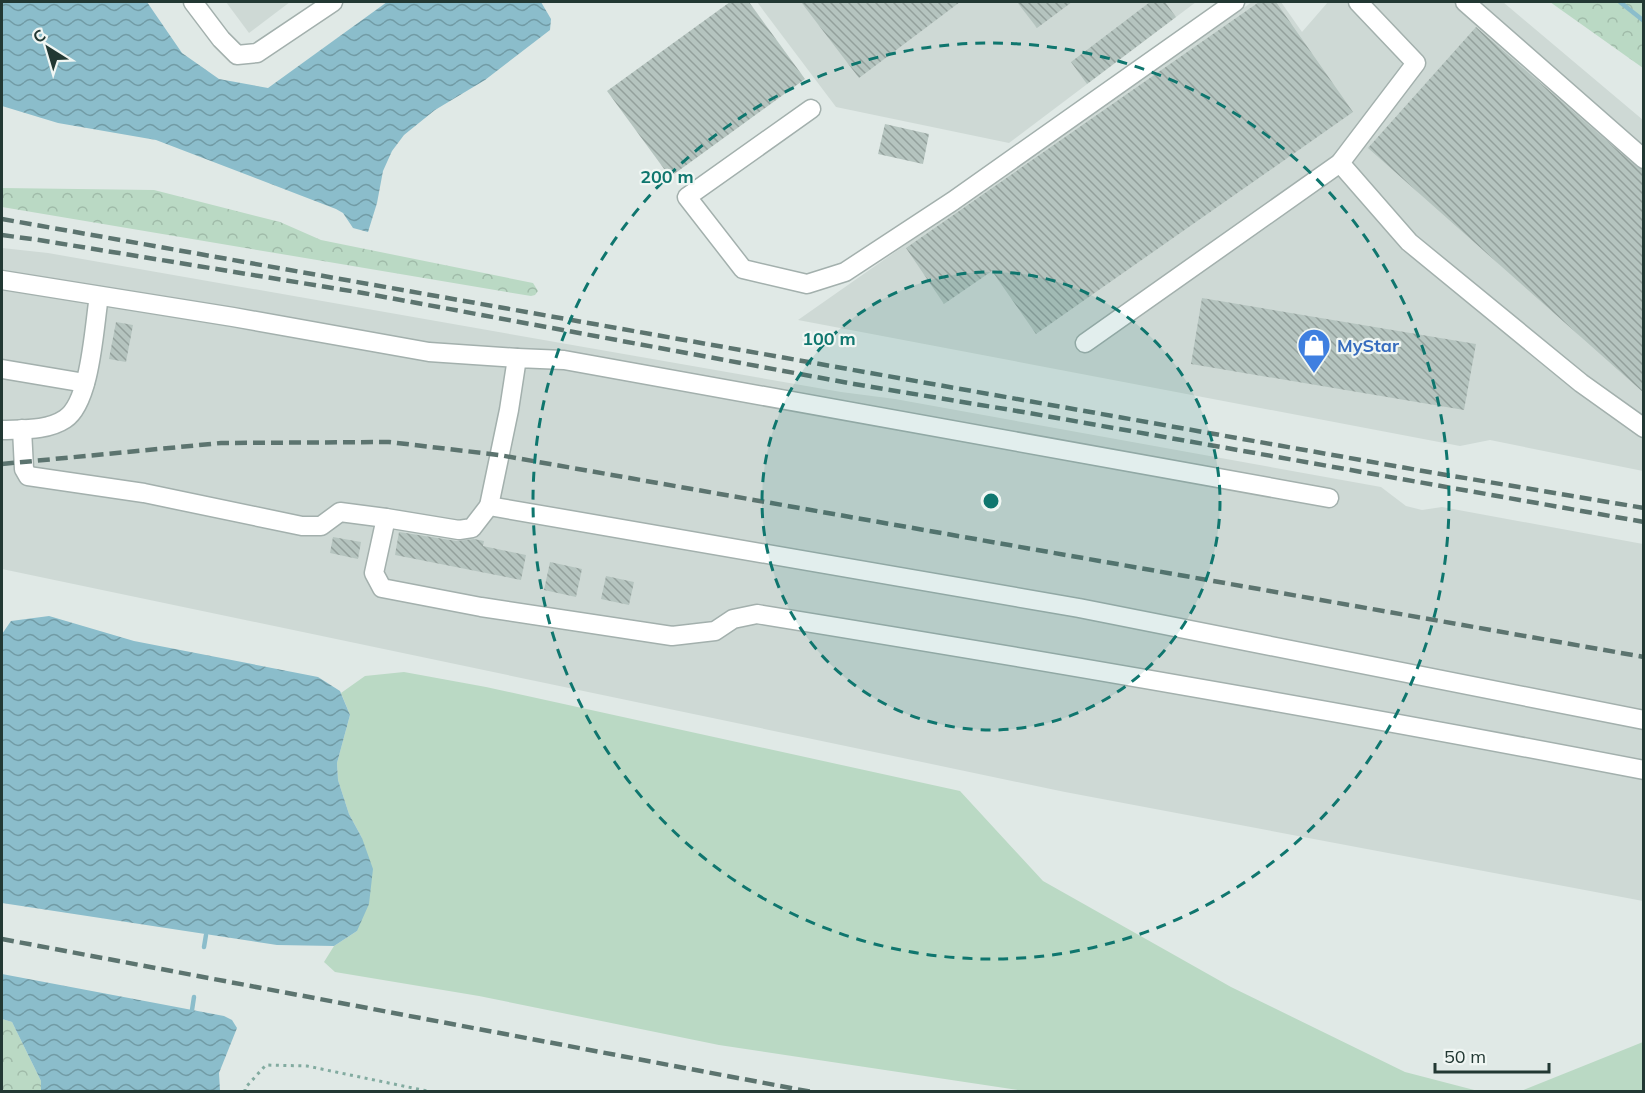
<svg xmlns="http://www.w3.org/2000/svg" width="1645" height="1093" viewBox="0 0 1645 1093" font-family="Mulish,sans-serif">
  <defs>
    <pattern id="forest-crowns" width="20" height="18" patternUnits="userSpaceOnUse" patternTransform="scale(1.5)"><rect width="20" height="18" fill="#bad9c4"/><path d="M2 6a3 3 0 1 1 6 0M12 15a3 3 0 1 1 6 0" fill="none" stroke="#a0bba9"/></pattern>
    <pattern id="water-waves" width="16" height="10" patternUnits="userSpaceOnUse" patternTransform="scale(1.5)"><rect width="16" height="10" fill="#8bbdcb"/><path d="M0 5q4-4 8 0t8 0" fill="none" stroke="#719ba5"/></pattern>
    <pattern id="building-back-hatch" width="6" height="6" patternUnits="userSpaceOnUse" patternTransform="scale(1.5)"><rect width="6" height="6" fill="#b5c4bf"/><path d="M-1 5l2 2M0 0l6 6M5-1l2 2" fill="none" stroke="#93a09c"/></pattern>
  </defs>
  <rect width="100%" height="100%" fill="#e0e9e6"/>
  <!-- built -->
  <g fill="#ced9d5">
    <polygon points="226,2 290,2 249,33"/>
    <polygon points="757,2 1196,2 1009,143 836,107"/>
    <polygon points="1252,2 1281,2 1302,32 1328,2 1503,2 1643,120 1643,471 1490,440 1460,446 798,320"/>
    <polygon points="2,248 48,253 841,392 895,399 1381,487 1406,506 1422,510 1442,507 1643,544 1643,901 1065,792 2,569"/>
  </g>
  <!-- green -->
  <g fill="#bad9c4">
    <polygon points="404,672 486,687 960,791 1043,881 1231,987 1405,1072 1478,1091 1024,1091 719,1045 479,996 335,972 324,962 334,946 357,931 362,838 349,814 338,780 337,763 350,715 341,693 365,676"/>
    <polygon points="1643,1042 1643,1091 1521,1091"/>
  </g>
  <!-- forest -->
  <g fill="url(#forest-crowns)">
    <polygon points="1550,2 1643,2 1643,68"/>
    <polygon points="2,188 154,190 280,222 321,240 533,283 538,291 535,295 531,296 2,207"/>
    <polygon points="2,1019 12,1022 41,1081 41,1091 2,1092"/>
  </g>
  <!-- water -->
  <g fill="url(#water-waves)">
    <polygon points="2,2 147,2 182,53 219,79 268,88 387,2 541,2 551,19 550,30 485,80 435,110 404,135 392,151 383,171 377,203 368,232 353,228 343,213 336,209 156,140 58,123 2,106"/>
    <polygon points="49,616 134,641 318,677 340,691 350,715 337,763 338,780 349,814 362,838 373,869 369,904 357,931 334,946 277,945 2,903 2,634 11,621"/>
    <polygon points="2,974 224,1016 232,1020 237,1028 219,1073 220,1091 41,1091 41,1081 12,1022 2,1019"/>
  </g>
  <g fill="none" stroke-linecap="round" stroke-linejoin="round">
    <!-- stream -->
    <g stroke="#8bbdcb" stroke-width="4.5">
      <polyline points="1620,2 1644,21"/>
      <polyline points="204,947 206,935"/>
      <polyline points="192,1010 194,997"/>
    </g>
  </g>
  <!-- building -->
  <g fill="url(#building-back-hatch)">
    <polygon points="730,2 749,2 805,79 670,177 607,91"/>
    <polygon points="801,2 960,2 859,78"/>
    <polygon points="1017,2 1072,2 1037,28"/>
    <polygon points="1150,2 1165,2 1176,17 1087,84 1071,62"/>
    <polygon points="1259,2 1276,2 1353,112 1036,334 992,271 944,304 906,248"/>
    <polygon points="1476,27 1637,167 1644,170 1644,393 1368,148"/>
    <polygon points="885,124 929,134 923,164 878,154"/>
    <polygon points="1202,298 1476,344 1464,410 1191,364"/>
    <polygon points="116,322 133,325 126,362 109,359"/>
    <polygon points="399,532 457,541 474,539 484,541 483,546 526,555 521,580 395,555"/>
    <polygon points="333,537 361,542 358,559 330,553"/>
    <polygon points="550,562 582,569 576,597 544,590"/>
    <polygon points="606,576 634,582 629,605 601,599"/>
  </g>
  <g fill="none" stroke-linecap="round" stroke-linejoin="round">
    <defs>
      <g id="minor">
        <polyline points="193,2 221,39 237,55 257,53 333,2"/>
        <polyline points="1465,2 1644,159"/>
        <polyline points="811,109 687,197 743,269 807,284 845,272 953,201 1235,2"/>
        <polyline points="1340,163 1409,242 1581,383 1644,428"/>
        <polyline points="2,280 233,317 429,352 517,358"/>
        <polyline points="1085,343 1340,163 1416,63 1358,2"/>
        <polyline points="2,369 85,383"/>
        <polyline points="22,429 24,469 28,476 144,493 302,526 321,526 340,512 386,518 459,530 472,528 489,506 1079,608 1644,720"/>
        <path d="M2,430C22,429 47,431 65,419C91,402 94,326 99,296"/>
        <polyline points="489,506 509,410 517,358 564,360 1329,498"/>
        <path d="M386,518L374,573L382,588L481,607L672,636L715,631L733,619L757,614C1053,662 1349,713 1644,770"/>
      </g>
    </defs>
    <!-- minor casing -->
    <use href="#minor" stroke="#a3b0ad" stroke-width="21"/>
    <!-- path -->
    <polyline stroke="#82aba0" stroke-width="3" stroke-dasharray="3 4.5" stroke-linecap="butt" points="245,1092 245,1088 266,1065 307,1066 432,1092"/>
    <!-- minor -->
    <use href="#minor" stroke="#fff" stroke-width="18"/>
    <!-- rail -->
    <g stroke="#5c746f" stroke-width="4.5" stroke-dasharray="12 6" stroke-linecap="butt">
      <polyline points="2,219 1423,471 1644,508"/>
      <polyline points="2,235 39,240 363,293 854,384 1029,413 1644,522"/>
      <polyline points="2,464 221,443 389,442 499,455 1644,657"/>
      <polyline points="2,939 812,1092"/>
    </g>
  </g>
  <!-- distance rings -->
  <circle cx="991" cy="501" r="229" fill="#0f766e" fill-opacity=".12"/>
  <g fill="none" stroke="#0f766e" stroke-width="3" stroke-dasharray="10 8">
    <circle cx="991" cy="501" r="229"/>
    <circle cx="991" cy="501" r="458"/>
  </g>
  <!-- icons -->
  <defs>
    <symbol id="shop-pin" viewBox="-11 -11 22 30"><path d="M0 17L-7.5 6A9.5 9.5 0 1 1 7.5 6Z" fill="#3f7fe0" stroke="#f0f6f3"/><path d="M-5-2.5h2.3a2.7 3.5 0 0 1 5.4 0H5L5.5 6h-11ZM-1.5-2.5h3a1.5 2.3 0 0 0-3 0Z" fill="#fff"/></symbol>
  </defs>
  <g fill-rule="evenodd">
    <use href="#shop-pin" x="1295" y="326" width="38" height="52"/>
  </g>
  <g text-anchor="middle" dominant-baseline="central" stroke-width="4.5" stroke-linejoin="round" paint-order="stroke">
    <!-- shop labels -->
    <g font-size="18" font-weight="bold" fill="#366cbe" stroke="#f0f6f3" text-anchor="start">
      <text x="1337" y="345">MyStar</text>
    </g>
  </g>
  <circle cx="991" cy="501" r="9" fill="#0f766e" stroke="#f0f6f3" stroke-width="3"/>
  <g font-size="18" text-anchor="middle" font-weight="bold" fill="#0f766e" stroke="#f0f6f3" stroke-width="4.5" stroke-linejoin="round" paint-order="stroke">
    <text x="667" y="183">200 m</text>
    <text x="829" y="345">100 m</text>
  </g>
  <!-- border -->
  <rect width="1645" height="1093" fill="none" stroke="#223833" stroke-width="6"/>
  <!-- north arrow -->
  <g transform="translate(48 48) rotate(323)" stroke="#f0f6f3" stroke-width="4.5" paint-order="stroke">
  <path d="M0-4.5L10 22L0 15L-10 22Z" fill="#223833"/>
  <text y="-9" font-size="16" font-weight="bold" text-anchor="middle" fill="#223833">С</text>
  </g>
  <!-- scale -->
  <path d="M1435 1063v9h114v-9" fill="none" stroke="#223833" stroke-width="3"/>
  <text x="1444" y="1063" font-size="18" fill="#223833" stroke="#f0f6f3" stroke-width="4.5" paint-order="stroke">50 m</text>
</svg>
